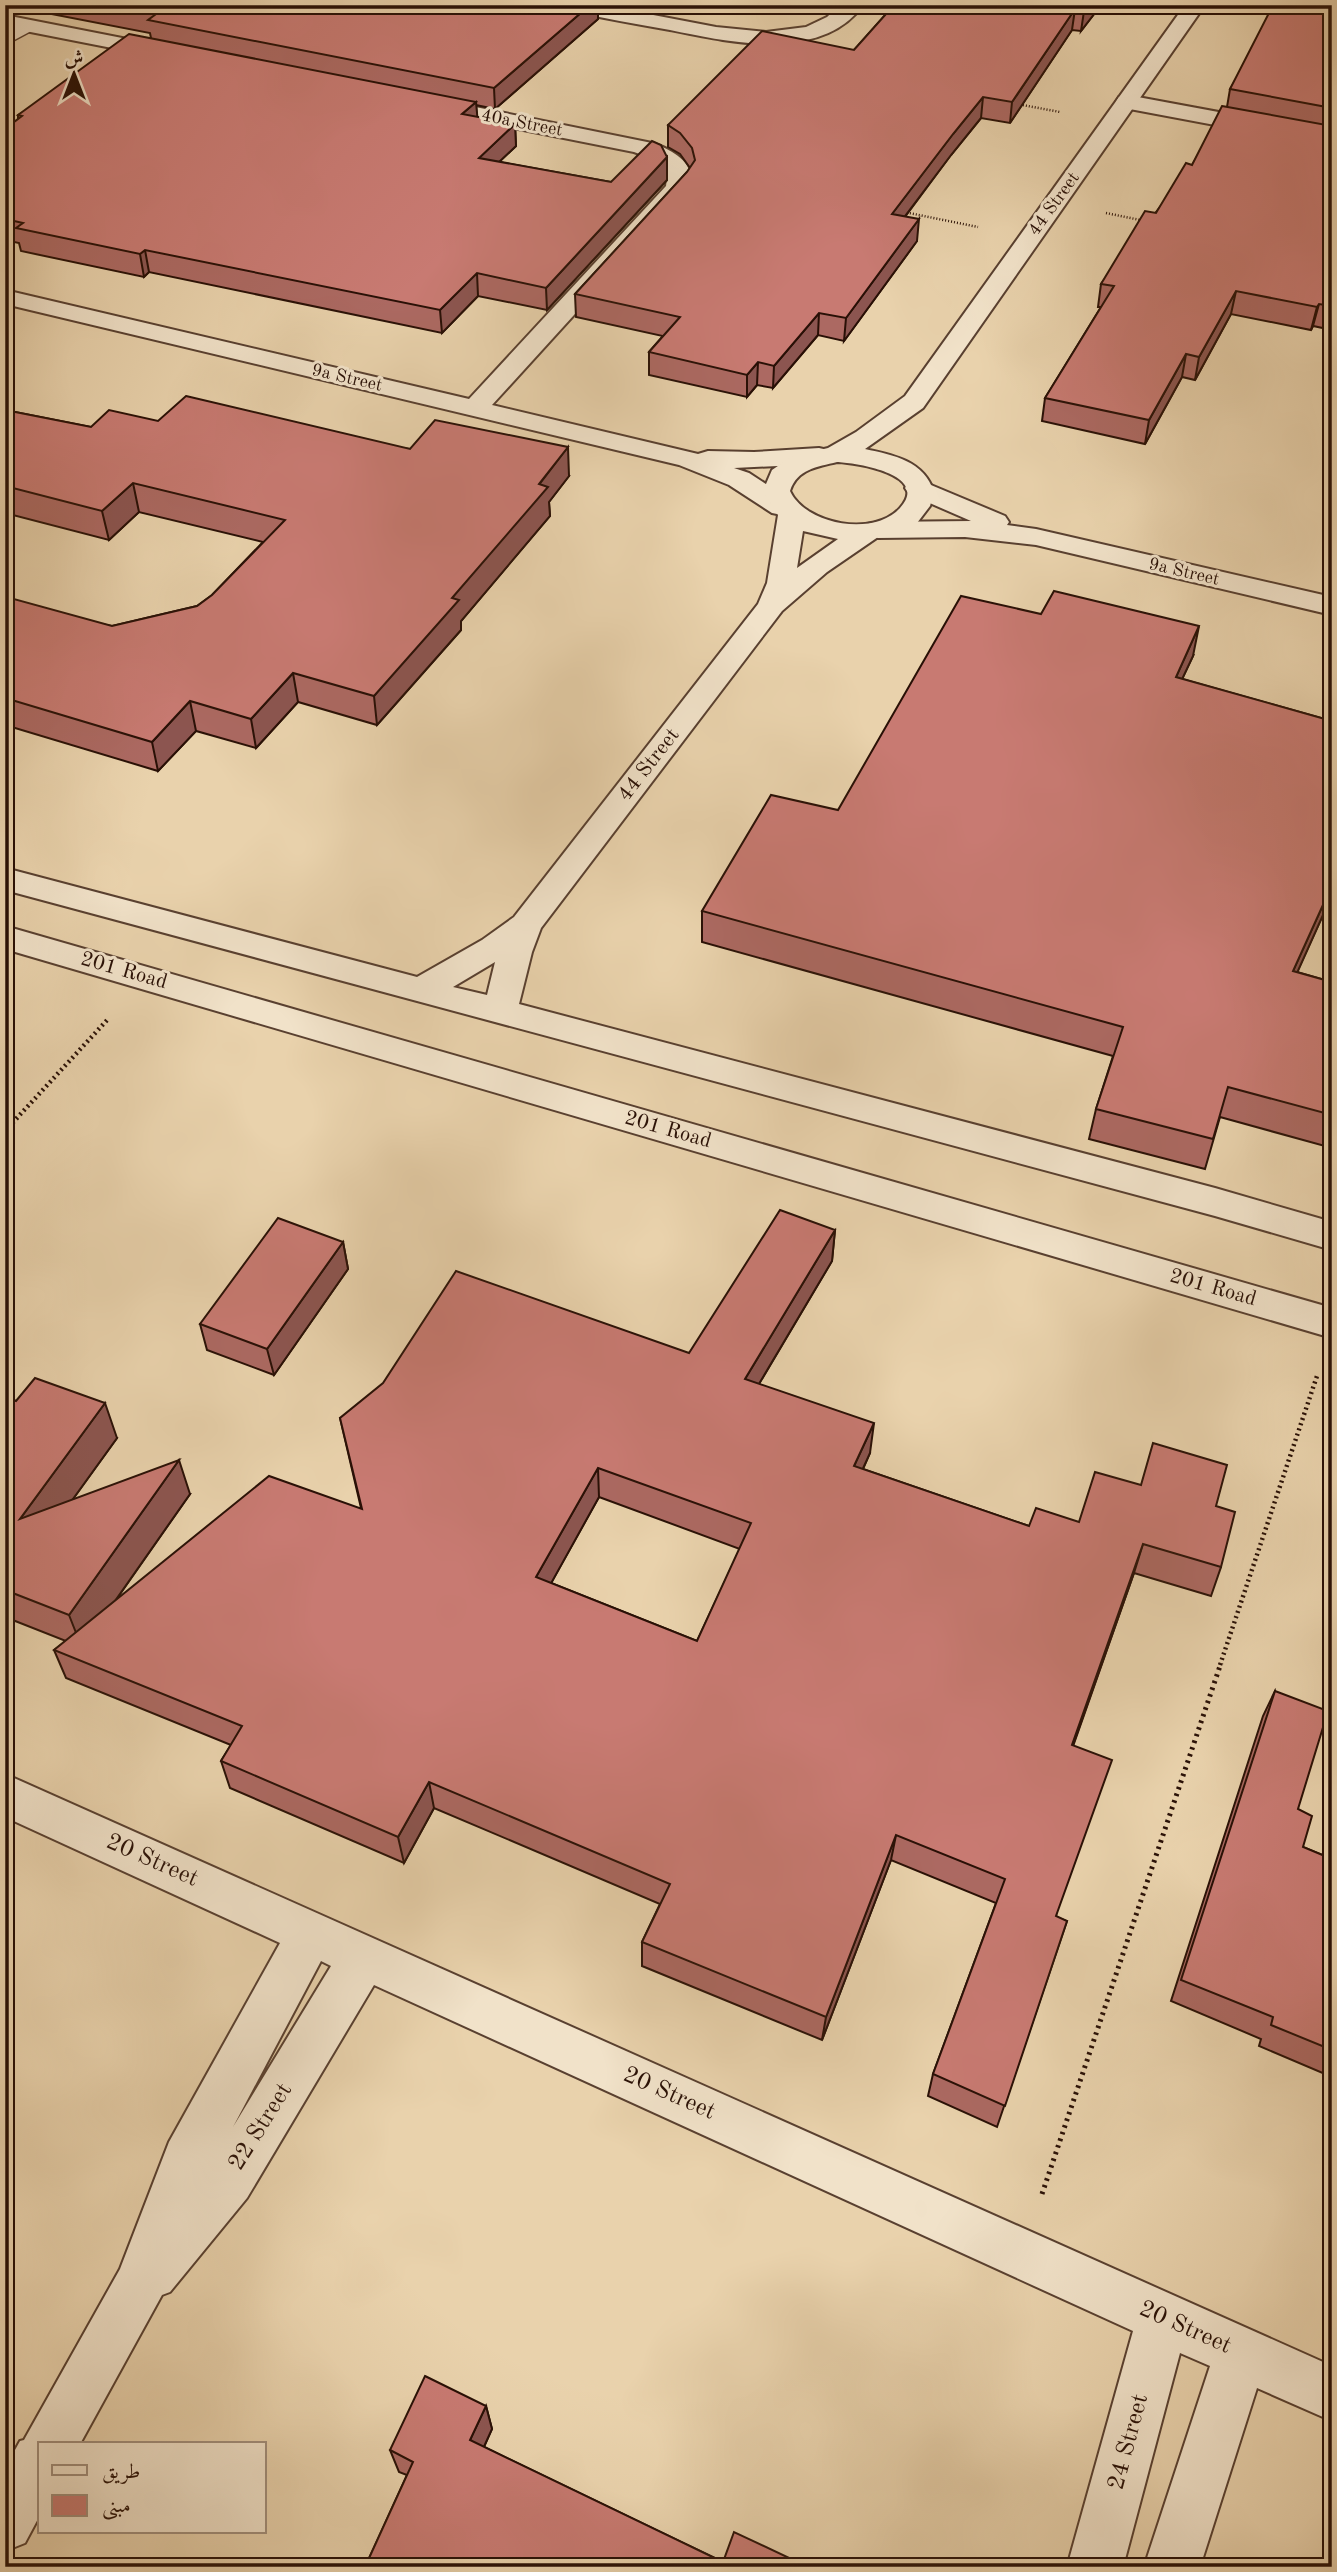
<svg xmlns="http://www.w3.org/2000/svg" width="1337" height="2572" viewBox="0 0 1337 2572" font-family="'Old Standard TT',Amiri,serif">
  <rect width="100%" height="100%" fill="#e9d2ac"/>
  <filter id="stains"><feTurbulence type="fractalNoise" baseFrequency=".00286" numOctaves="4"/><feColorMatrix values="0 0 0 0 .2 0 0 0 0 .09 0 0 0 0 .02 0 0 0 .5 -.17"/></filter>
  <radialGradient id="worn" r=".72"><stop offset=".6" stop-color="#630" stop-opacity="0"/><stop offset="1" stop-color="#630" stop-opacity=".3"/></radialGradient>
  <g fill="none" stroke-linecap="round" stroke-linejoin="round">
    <defs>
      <polygon id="service" points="27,21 33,22 35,26 33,30 5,45 5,32"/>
      <g id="minor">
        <path d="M559,5H601L716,27L766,32L806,27L827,17L840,5H863C821,63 728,42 670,30C636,24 603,18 569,11Z"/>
        <polygon points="5,15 168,47 175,49 179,53 175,57 168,59 5,27"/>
        <polygon points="1127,95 1332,133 1332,147 1119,107 1116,102 1119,97"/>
        <path d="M426,97L652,143C674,150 703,167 685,193L492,405L698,454L708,451L754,452L819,448L828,450L832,456L828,462L819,464L734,468L749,473L792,501L796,507L792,513L782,515L772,513L729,485L679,465L5,304V290L469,399L666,186L668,171L653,159L634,152L418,109L415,104L418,99Z"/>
        <polygon points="919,480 1005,516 1009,522 1007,525 1036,529 1332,597 1332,615 1036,545 965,537 878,538 868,536 864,530 868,524 878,522 971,521 909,494 905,488 909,482"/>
        <path d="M5,1774L1332,2366V2421L1257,2388L1200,2567H1144L1210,2366L1180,2353L1123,2567H1067L1133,2331L374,1985L247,2198L170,2292L162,2295L80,2444H40V2515L25,2543L5,2551V2468L20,2441L24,2440L120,2269L169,2142L280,1943L5,1817ZM321,1961L331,1966L233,2127Z"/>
      </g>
      <g id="tertiary">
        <path d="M1185,5H1205L923,408L865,449C894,455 924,461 934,492L930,506L917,523L900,532L878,537L827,572L782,611L541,928L532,952L519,1004L1215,1188L1332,1222V1250L1215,1216L5,890V868L417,977L482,940L514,917L758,604L767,583L778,515L763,491L772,470L791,457L828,448L856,432L905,396ZM837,462C856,463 931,474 900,508C874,537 806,525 790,491C797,469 817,467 837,462ZM803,531L838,539L797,568ZM495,962L487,995L453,987Z"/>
        <polygon points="5,926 1332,1308 1332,1338 5,949"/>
      </g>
    </defs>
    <!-- service casing -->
    <use href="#service" stroke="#594030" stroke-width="3"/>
    <!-- minor casing -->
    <use href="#minor" stroke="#594030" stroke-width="4"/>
    <!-- tertiary casing -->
    <use href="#tertiary" stroke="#594030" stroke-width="4"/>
    <!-- path-far2 -->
    <g stroke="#291006" stroke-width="2.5" stroke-dasharray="1 2" stroke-linecap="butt">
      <polyline points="1017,104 1060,112"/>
      <polyline points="904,212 978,227"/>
      <polyline points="1106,213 1145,221"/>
    </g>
    <!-- path-far1 -->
    <g stroke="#291006" stroke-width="4.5" stroke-dasharray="2 3.5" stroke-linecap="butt">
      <polyline points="5,1131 109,1018"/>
      <polyline points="1220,1665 1318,1373"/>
    </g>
    <!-- path -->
    <polyline stroke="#291006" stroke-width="5" stroke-dasharray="2.5 4.5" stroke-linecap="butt" points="1042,2194 1221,1663"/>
    <!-- service -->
    <use href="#service" fill="#f1e2c9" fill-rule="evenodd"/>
    <!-- minor -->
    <use href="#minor" fill="#f1e2c9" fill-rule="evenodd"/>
    <!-- tertiary -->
    <use href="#tertiary" fill="#f1e2c9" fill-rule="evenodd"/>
  </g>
  <!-- wall -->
  <g fill="#ac6962" stroke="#291006" stroke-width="2" fill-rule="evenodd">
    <polygon points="5,5 598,5 598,19 495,109 476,105 477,117 515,124 516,146 499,162 611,182 667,157 667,180 547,310 478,296 442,333 149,272 144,277 21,251 19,243 5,240 5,129 18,119 18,115 151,38 150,33"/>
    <polygon points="894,5 1101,5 1081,31 1072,30 1010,123 981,118 951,155 905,217 917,241 844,341 818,335 773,388 757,385 747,397 649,375 649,352 663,336 576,317 575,294 687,172 690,168 680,154 668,147 668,125 854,50"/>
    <polygon points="1332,5 1332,330 1313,326 1311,330 1231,314 1195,380 1182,377 1145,444 1042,421 1045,398 1101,307 1098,307 1101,284 1192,165 1227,107 1230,89 1280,8"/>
    <polygon points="5,410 91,427 158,421 410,449 569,476 549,502 550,516 461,621 461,630 377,725 298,702 256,748 196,731 158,771 5,725 5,607 112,626 197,606 212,595 263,542 139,512 109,540 5,513"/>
    <polygon points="1193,656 1182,679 1332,721 1332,895 1297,972 1332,982 1332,1148 1220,1117 1205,1169 1089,1139 1096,1109 1113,1056 702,942 702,911"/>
    <path d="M835,1230L832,1261L759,1384L870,1453L863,1469L1029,1526L1079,1522L1216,1506L1221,1567L1211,1596L1134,1573L1073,1745L1056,1917L1067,1921L997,2127L928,2096L933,2074L996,1903L891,1860L822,2040L642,1966V1942L660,1904L434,1808L404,1863L230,1788L221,1761L231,1745L66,1678L54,1650L66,1641L5,1617V1397L117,1438L73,1499L190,1494L116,1600L361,1508L340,1418L689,1353ZM599,1497L740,1549L697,1641L551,1583Z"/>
    <polygon points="343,1242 348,1269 274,1375 207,1350 200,1324"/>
    <polygon points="1275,1691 1298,1809 1303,1847 1332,1859 1332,2077 1259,2046 1261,2039 1171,2001 1263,1716"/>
    <polygon points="486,2406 492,2429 484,2447 723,2562 802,2564 365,2567 407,2475 399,2472 390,2450"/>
  </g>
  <!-- shaded-wall -->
  <g fill="#8c5550" stroke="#291006" stroke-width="2">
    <polygon points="590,5 598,5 598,19 495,109 494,88"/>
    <polygon points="1088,5 1101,5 1081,31 1084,11"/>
    <polygon points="1075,9 1072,30 1010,123 1012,102"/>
    <polygon points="983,97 981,118 951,155 890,236 892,214 953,134"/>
    <polygon points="476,102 478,124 462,114"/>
    <polygon points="515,124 516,146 480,180 479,158"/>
    <polygon points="667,157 667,180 547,310 546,288"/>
    <polygon points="919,219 917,241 844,341 846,318"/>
    <polygon points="145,250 149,272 144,277 140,254"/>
    <polygon points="477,273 478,296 442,333 440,310"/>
    <polygon points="1236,291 1231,314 1195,380 1199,357"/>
    <polygon points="1319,304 1313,326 1311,330 1317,307"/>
    <polygon points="819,313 818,335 773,388 774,366"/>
    <polygon points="1186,354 1182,377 1145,444 1149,420"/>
    <polygon points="758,362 757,385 747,397 747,375"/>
    <polygon points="568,447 569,476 549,502 550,516 461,621 461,630 377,725 374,696 452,598"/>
    <polygon points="133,483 139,512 109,540 102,511"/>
    <polygon points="1199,626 1193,656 1169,707 1176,677"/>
    <polygon points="293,673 298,702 256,748 251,719"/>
    <polygon points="190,701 196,731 158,771 152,742"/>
    <polygon points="1332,885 1332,895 1284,1002 1293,971"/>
    <polygon points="835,1230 832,1261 744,1409 745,1379"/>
    <polygon points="343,1242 348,1269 274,1375 267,1349"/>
    <polygon points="105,1403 117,1438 34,1553 20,1519"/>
    <polygon points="874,1423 870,1453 851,1495 854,1466"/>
    <polygon points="179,1460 190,1494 82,1648 69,1615"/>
    <polygon points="598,1468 599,1497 539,1605 536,1577"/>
    <polygon points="1143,1544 1134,1573 1064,1772 1072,1745"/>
    <polygon points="429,1782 434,1808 404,1863 398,1837"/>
    <polygon points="896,1835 891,1860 822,2040 826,2017"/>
    <polygon points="486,2406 492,2429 477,2462 470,2440"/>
  </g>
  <!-- building -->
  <g fill="#c87a72" stroke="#291006" stroke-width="2" fill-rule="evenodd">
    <polygon points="108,5 590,5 494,88 148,20 156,14"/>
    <polygon points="894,5 1088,5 1084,11 1075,9 1012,102 983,97 953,134 892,214 919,219 846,318 819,313 774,366 758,362 747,375 649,352 680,317 575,294 687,172 695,160 692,148 680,133 668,125 762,31 854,50"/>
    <polygon points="1282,5 1332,5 1332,108 1230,89 1272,7 1280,8"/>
    <polygon points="129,34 476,102 462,114 515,124 479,158 611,182 652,141 661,145 667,157 546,288 477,273 440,310 145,250 140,254 16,228 23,223 5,219 5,129 22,116 18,115"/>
    <polygon points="1222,106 1332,126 1332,306 1319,304 1317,307 1236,291 1199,357 1186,354 1149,420 1045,398 1114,286 1101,284 1145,211 1156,213 1186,163 1192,165"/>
    <polygon points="186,396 410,449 435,420 568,447 539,484 548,487 452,598 459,600 374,696 293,673 251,719 190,701 152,742 5,698 5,607 14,599 112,626 197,606 212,595 285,520 133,483 102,511 5,486 5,410 91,427 109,410 158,421"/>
    <polygon points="1054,591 1199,626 1176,677 1332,721 1332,885 1293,971 1332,982 1332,1115 1228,1087 1213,1139 1096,1109 1123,1027 702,911 771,795 838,810 961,596 1041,614"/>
    <path d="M780,1210L835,1230L745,1379L874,1423L854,1466L1029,1526L1036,1508L1079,1522L1095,1472L1141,1485L1153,1443L1227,1465L1216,1506L1235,1512L1221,1567L1143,1544L1072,1745L1112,1760L1056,1916L1067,1921L1005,2106L933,2074L1005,1879L896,1835L826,2017L642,1942L670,1884L429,1782L398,1837L221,1761L242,1726L54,1650L269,1476L362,1509L340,1418L383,1383L456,1271L689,1353ZM598,1468L751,1523L697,1641L536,1577Z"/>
    <polygon points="278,1218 343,1242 267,1349 200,1324"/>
    <polygon points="35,1378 105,1403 20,1519 179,1460 69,1615 5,1590 5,1397 16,1401"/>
    <polygon points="1275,1691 1328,1711 1298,1809 1312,1816 1303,1847 1332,1859 1332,2050 1271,2025 1273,2017 1181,1980"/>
    <polygon points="425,2376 486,2406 470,2440 723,2562 734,2532 802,2564 801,2567 365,2567 413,2462 390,2450"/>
  </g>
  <g text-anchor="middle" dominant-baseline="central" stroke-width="6" stroke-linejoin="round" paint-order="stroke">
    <!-- far-street labels -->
    <g font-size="18" fill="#291006" stroke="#f1e2c9">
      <text transform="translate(522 123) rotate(11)">40a Street</text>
      <text transform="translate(1054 204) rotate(-54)">44 Street</text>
      <text transform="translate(347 378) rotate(13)">9a Street</text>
      <text transform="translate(1184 572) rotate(13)">9a Street</text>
    </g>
    <!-- street labels -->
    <g font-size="21" fill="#291006" stroke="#f1e2c9">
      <text transform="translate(649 765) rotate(-52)">44 Street</text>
      <text transform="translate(124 971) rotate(16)">201 Road</text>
      <text transform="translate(668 1130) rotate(16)">201 Road</text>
      <text transform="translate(1213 1288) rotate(16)">201 Road</text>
    </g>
    <!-- near-street labels -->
    <g font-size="24" fill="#291006" stroke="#f1e2c9">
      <text transform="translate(152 1861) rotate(24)">20 Street</text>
      <text transform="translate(669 2094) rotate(24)">20 Street</text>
      <text transform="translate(261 2127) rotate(-58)">22 Street</text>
      <text transform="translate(1185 2328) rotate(24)">20 Street</text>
      <text transform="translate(1129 2442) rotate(-75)">24 Street</text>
    </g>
  </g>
  <!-- margin -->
  <rect width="1337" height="2572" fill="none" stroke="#e9d2ac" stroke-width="28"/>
  <rect x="7" y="7" width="1323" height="2558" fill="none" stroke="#291006" stroke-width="3.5"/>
  <rect x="14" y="14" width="1309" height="2544" fill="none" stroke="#291006" stroke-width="2"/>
  <!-- legend -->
  <rect x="38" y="2442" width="228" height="91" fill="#f1e2c9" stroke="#a18e7b" stroke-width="2"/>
  <rect x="52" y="2465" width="35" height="10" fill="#f1e2c9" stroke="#a18e7b" stroke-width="2"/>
  <text x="102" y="2478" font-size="21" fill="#291006">طريق</text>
  <rect x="52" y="2495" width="35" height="21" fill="#c87a72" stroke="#a18e7b" stroke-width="2"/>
  <text x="102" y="2512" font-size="21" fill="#291006">مبنى</text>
  <!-- north arrow -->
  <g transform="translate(74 74)" stroke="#f1e2c9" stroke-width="5" paint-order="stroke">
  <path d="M0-5L12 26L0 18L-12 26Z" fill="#291006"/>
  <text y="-10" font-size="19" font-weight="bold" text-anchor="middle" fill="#291006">ش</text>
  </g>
  <rect width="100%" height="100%" filter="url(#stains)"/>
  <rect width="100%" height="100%" fill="url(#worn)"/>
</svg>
